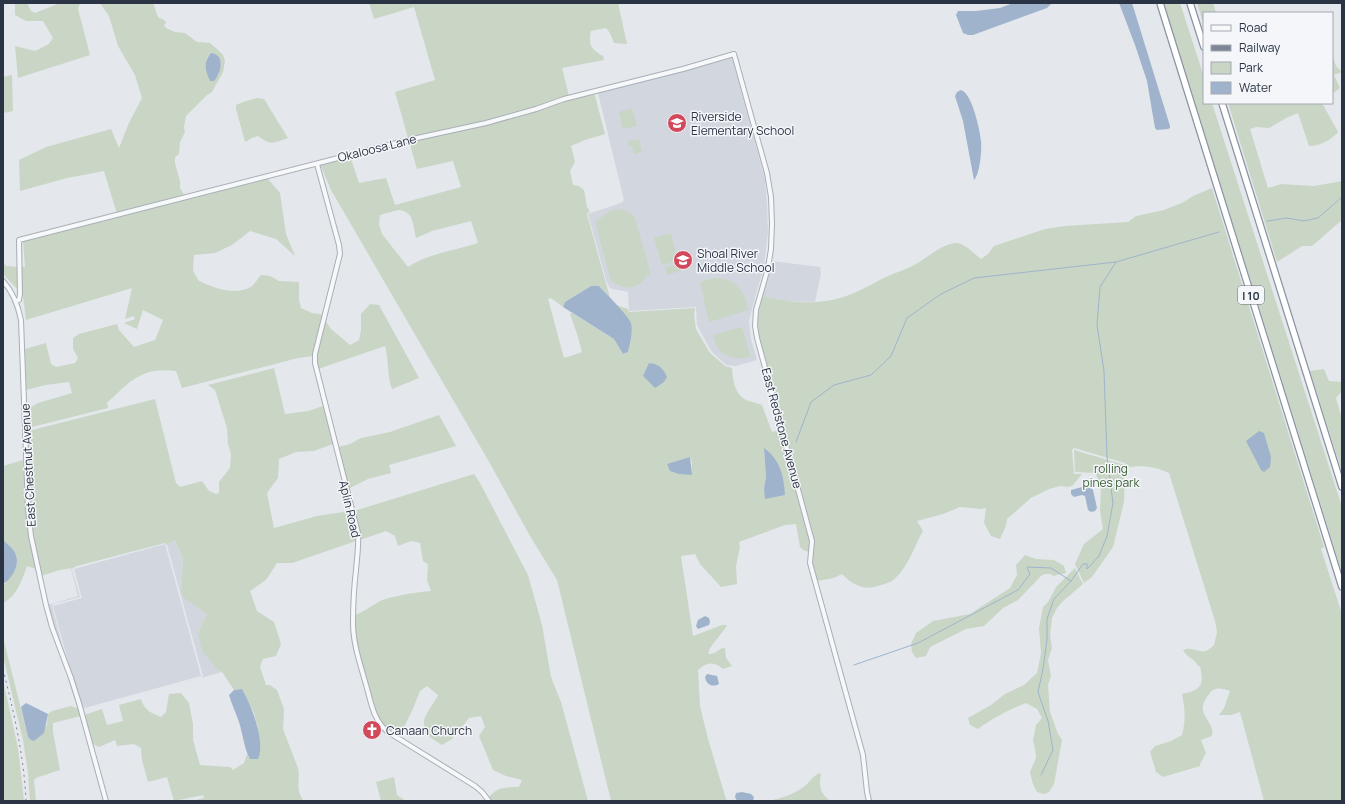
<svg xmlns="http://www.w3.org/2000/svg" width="1345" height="804" viewBox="0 0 1345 804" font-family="Manrope,sans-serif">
  <rect width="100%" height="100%" fill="#e4e7ec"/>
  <!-- built -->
  <g fill="#d2d6de">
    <polygon points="732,58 765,179 767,205 768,231 764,267 756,294 749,321 751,339 757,360 736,366 726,365 711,351 697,325 696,307 629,311 628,292 613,289 610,288 607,283 588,214 621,203 624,200 598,93"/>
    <polygon points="771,261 820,267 821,273 815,302 784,301 762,296"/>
    <polygon points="175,540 183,559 181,591 207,614 198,632 217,669 222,672 100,706 201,678 203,676 167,545"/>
    <polygon points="165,544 201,676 81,709 53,606 82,598 74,569"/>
    <polygon points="73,568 72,570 80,597 53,604 52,606 66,660 53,626 48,605 78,596 71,569"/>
  </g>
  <!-- green -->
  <g fill="#c9d6c5" fill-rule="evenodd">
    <polygon points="15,3 29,3 28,5 31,11 35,13 60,3 80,3 78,9 90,55 18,78 15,46 35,51 49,44 53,38 43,21 26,21 15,15"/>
    <path d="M100,3H153L158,17L164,20L166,23L164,25L166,28L175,32L185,33L197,42L210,43L218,50L223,55L225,61L223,72L212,92L207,95L186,116L184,127L185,132L180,142L179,154L175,157V163L180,181V188L184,195L166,201L117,214L104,171L67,178L20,191L19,160L46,147L111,129L119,148L129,123L142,98L135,75L118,46L109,16ZM211,53L220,60L221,64L218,76L207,58Z"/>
    <path d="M369,3H618L627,44L614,43L610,33L606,28L591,31C588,45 591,49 603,56L604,60L562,68L569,96L535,107L485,121L408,138L395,92L435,80L414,7L374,19Z"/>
    <polygon points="1164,3 1180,3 1204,77 1204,103 1212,103 1342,507 1342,573"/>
    <polygon points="1197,3 1213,3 1216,13 1204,13 1204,26"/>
    <polygon points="1332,55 1336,66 1342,72 1334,75 1340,88 1332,94"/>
    <polygon points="12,75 13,111 3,113 3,77"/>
    <path d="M594,92L605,134L585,140L571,146L575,162L570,171L573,185L579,186L584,190L587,207L590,212L587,213V214L610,298L599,286H591L565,302L563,307L551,298L548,299L564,358L582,352L577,334L570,314L572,313L614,339L623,354L628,352L631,339V324L616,305L628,309L629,312L695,308L694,315L696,329L710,353L725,366L732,368C733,380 734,393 746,400C751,402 757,403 762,405L772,432L780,430L811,541L809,552L803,550L800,547L796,524L785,525L739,542L740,547L736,566L737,584L721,587L700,564L695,554L681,556L693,636L722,625H727C722,635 712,642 708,653L709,654C717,654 719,647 725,648L726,658L732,666L723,669C714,661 706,662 698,670L700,706L708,739L726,799L728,801H611L557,580L530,536L488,460L331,190L320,164L350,156L359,183L386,178L395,205L461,187L453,161L417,169L409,141ZM398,210C414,211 413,225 416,238L432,231L471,221L478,243C454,251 429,253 408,267L382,234L379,224L380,215ZM764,448L785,495L764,488L766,477ZM690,457L692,462L691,475L667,465Z"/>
    <path d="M257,98L264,99L288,138C274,143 271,146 258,136L252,138L245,142L236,109V105L243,102Z"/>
    <path d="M1228,103H1240V104L1244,103H1322L1338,132C1331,140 1320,146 1309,146L1298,113L1288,117L1269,128L1256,127L1250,129L1268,188L1281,184L1314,186L1342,181V220L1312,246H1302L1277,262Z"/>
    <polygon points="632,108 637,126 623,129 619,112"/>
    <polygon points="639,139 642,152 634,154 632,146 629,146 628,141"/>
    <path d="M267,178L280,193L286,234L295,256L276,239L250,231L232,245L215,253L194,255L193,271L199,281C214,288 234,296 251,287C255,284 258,278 261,275L270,276L279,281L299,282V300L301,308L312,313L320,314L323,316L313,356L298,358L182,388L176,371C141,367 131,381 107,403L108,408L28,428L29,408L38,403L72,393L69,382L45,385L26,390L25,349L46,343L51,364L56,367L75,363L78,358L73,349V338L79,334L117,324L119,330L134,347L155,340L163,320L143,310L137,329L124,323L135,319L134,316L125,319L132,288L26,320L23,296L22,294L21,267H25L23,241L135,213V212Z"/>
    <path d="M1212,188L1324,547L1321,549L1342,614V801H1264L1240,712L1231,715H1219L1224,708L1230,691C1223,689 1215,686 1210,693C1191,716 1216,719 1212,736L1201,740L1206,753L1200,764V766L1163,777L1156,772L1150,752L1155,746L1171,741L1182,735C1186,720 1185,709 1182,694C1202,690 1204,685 1200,666H1198C1194,658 1187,658 1183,650C1193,646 1197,653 1206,651C1208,650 1212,647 1214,645L1217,632L1215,621L1169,473C1156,467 1141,464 1126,468L1125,463L1074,448L1072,450L1074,473L1075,474H1082L1073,485L1069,487L1060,486L1049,489L1031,498L1007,519L1006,526L1000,539L991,536L984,523L986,508L981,509L960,507L943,514L917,521L923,531C914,547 907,570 892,581C888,583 882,585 877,586C863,591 852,584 842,574L834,578L817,581L812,560L814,540L759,337C757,322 757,311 762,296C790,303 822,306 849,295C863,290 875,282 888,276C897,272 907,269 916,264C927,258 943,243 956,243C965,243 974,254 981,259L988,254L994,246L1045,229L1065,226L1128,222L1136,216L1164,210L1184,202L1193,196Z"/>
    <path d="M620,209L631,213L635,218L651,275H647C637,291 626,290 611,281L595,222L611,210Z"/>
    <polygon points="671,233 678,261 662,265 654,238"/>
    <polygon points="3,263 6,266 18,267 18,290 3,274"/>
    <polygon points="678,264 680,271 667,275 665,267"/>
    <path d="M713,278C735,278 744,289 748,310L709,322L700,283L705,280Z"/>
    <path d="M370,304L379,305L419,378L392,389C387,375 389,361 385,346L318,369L317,354L325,320L331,329L350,345L359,340L361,330V314Z"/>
    <path d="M742,327L751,357C732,361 716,355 713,335Z"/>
    <path d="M274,368L285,414L308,411L323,406L333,444L314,451L296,452L279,459L278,478L267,493L274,528L317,516L350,511L356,541L292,563H277L266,580L250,591L257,611L274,622L281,644L276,656L263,659L260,667L266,685H270L277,690L284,709L283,729L298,768C301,781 294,788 304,801H191L204,798L203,795L174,801L167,777L148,782L142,760L141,748L134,744L117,746L115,740L99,747L93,744L84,715L102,709L107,725L123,721L119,705L141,699C144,710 151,713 161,717L166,712L169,694L181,693L189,703L193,724V740L200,765L230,767L233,770L244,763L247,754L250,759H258V728L254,713L242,689L234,690L222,672L217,669L202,651L198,632L207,614L184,598L181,591L183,559L175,540L167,545L165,543L77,566L73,568L60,570L41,576L31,518L28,448V431L155,399L176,483L180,487L202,481L209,491L216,494L219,493V482L230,468L231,454L228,444L227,428L215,390L208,385Z"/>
    <polygon points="1324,369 1329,381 1342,382 1342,391 1336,398 1342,419 1342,472 1310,371"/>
    <polygon points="439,415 456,446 389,465 391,473 368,479 348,489 338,447 350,444 361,438 390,432"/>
    <polygon points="1074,450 1125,465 1124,502 1113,547 1092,577 1084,583 1075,564 1084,544 1103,529 1100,511 1101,485 1095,473 1075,472"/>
    <path d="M23,460L27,519L36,569L27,566C22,580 17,596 3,603V584H5C18,564 25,558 3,540V466Z"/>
    <path d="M474,474L480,483L528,575L542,625L551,677L561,702L588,801H520V800L516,801H491L489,797C497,787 506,787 519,787L522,780L506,776L493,770L479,736L485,727L481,716L469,718L452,739L442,745L425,734C425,730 424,725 424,721C425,713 434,704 438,695L427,686L420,691L412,711L404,727L396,735L383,726L377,716C367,683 355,649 355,615C364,612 371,606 380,601C391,596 419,592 431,591L427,580L428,564L423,561L420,543L411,541L398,546L395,536L386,531L360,540L354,511Z"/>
    <polygon points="1025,555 1036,559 1054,560 1064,566 1066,573 1053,576 1051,574 1045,574 1041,576 1018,600 1003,608 984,626 966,629 930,647 926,656 916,658 912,652 911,644 916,633 933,621 970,614 1010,588 1017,575 1016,565"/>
    <path d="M1075,568L1083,584L1063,601L1057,608L1052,618L1050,635L1052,648L1048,660L1051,676L1048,685L1050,712L1058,734L1062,740L1054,784L1049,792L1044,794L1037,792L1033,784L1030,772L1036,758L1035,748L1033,741L1036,725L1042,718L1037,709L1026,703C1008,710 993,718 978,729L970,725L968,718L991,705L1005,694L1024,685L1037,673L1041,653L1039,628L1043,607L1048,602L1056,587Z"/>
    <polygon points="3,637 28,737 31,740 47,725 48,714 52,711 71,706 79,709 81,716 53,723 53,732 60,770 36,778 34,780 36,801 30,801 28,773 23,740 3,656"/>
    <polygon points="3,680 18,748 24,801 3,801"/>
    <path d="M820,773L821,775C818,786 821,794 830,801H769C781,798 792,795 802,788C809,784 812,776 820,773Z"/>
    <polygon points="394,777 397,795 406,801 381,801 376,782"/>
  </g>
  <!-- water -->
  <g fill="#9fb4cc">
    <polygon points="1013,3 1052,3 1047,8 973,35 968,35 963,33 956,15 958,11 976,11 1000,8"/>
    <polygon points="1119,3 1132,3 1170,126 1170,128 1168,129 1157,130 1155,128 1147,81 1135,45"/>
    <path d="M211,53C226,55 221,73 214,81H210C205,70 203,63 211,53Z"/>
    <path d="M961,90C972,93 980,130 981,141C982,150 980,174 974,180L963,121L955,96L957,92Z"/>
    <path d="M591,286H599C606,294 628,315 631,323C633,331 630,345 628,352L623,354L614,339L563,307L565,302Z"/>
    <path d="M649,363C659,364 663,368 667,377L664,382L655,388L643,376Z"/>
    <polygon points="1259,431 1264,433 1271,457 1270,467 1264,472 1261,470 1246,441"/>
    <path d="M764,448C780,460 784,475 785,495L765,499L764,488L766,477Z"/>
    <polygon points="690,457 692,475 679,474 670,471 667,464"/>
    <polygon points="1086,486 1091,487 1093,490 1097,508 1095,511 1091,512 1088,510 1085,496 1082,495 1074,497 1071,494 1071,490"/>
    <path d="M3,540C15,550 21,557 14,572C11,577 7,582 3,584Z"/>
    <polygon points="705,616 709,618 710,622 709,625 698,629 696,626 698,620"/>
    <path d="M707,674L717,676L719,684C712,688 706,684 705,677Z"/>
    <path d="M242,689C251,704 266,742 258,759H250C244,749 243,734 239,722C236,713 232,705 229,695L234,690Z"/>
    <polygon points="26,703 48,714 44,733 34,741 31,740 28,737 21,707"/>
    <polygon points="742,792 751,794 754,797 753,801 737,801 735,797 736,793"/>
  </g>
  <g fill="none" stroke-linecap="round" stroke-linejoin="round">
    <!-- stream -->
    <g stroke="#9fb4cc" stroke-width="1">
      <polyline points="1267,221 1287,218 1304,221 1318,218 1342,197"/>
      <polyline points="796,442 811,402 834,385 871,375 891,356 907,318 941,294 974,278 1116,262 1219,232"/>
      <polyline points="854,665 918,643 1018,590 1030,574 1027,567 1051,568 1071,581 1083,564 1087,564 1087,569 1099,556 1107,536 1113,503 1107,457 1104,371 1097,325 1100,287 1116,262"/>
      <polyline points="1041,775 1053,750 1048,721 1038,692 1043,669 1047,639 1047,619 1054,599 1071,581"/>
    </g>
    <defs>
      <g id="tertiary">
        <path d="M317,164L339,245L340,254L315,354V363L358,533C359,545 357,558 356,570C354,587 353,605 353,623C353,646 362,669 368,692C372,707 375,722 388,732L475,786L482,792L489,801"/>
        <path d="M3,281C13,292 18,305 21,320L28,509L31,536L46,605L52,627L71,678L79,703L106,801"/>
        <polyline points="16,301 19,300 20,294 19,240 408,140 486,123 536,109 564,99 683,69 734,54 767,173 771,197 772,224 771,249 768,268 756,310 755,326 757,338 812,541 810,563 863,755 867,792 869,801"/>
      </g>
      <g id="motorway">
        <polyline points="1160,3 1342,587"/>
        <polyline points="1190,3 1204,47"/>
        <polyline points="1222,103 1342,487"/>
      </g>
    </defs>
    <!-- tertiary casing -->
    <use href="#tertiary" stroke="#a9aeb7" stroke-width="6"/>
    <!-- motorway casing -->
    <use href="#motorway" stroke="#8b94a3" stroke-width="8"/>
    <!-- tertiary -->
    <use href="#tertiary" stroke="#f7f8fa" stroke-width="4"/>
    <!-- motorway -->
    <use href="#motorway" stroke="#fff" stroke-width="5.5"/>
    <!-- rail -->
    <path stroke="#7d8696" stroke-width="1" stroke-dasharray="2 4" stroke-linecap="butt" d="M3,669C14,713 24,756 26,801"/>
  </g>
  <!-- icons -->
  <defs>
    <symbol id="school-disc" viewBox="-11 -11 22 22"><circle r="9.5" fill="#d1495b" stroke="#f4f6f9"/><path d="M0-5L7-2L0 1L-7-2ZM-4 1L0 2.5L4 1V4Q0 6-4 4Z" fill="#fff"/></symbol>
    <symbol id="church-disc" viewBox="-11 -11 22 22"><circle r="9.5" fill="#d1495b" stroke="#f4f6f9"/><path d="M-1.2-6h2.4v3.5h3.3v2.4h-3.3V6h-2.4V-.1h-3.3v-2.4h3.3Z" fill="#fff"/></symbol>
  </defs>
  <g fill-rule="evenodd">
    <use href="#school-disc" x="666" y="112" width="22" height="22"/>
    <use href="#school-disc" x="672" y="249" width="22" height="22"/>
    <use href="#church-disc" x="361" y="719" width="22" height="22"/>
  </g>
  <g text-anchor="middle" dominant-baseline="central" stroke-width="3" stroke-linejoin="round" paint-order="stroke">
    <!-- shield labels -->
    <rect fill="#f4f6f9" stroke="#676e7b" stroke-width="1" x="1238" y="286" width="26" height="18" rx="3"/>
    <g font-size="11" font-weight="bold" fill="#2b3445">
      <text x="1251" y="295">I 10</text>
    </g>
    <!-- poi labels -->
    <g font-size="12" fill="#2b3445" stroke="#f4f6f9" text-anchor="start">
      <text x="691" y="116">Riverside<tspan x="691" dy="14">Elementary School</tspan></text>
      <text x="697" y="253">Shoal River<tspan x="697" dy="14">Middle School</tspan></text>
      <text x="386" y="730">Canaan Church</text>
    </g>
    <!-- street labels -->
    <g font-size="12" fill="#2b3445" stroke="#f4f6f9">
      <text transform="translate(377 148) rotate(-14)">Okaloosa Lane</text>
      <text transform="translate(782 428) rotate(75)">East Redstone Avenue</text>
      <text transform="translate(28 465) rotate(-93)">East Chestnut Avenue</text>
      <text transform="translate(350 509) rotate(77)">Aplin Road</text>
    </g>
    <!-- park labels -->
    <g font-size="12" fill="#3f6138" stroke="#f4f6f9">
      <text x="1111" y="468">rolling<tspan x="1111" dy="14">pines park</tspan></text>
    </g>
  </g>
  <!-- border -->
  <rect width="1345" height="804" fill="none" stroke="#2b3445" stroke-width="8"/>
  <!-- legend -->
  <rect x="1203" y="12" width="130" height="92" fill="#f4f6f9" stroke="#a4a8b1"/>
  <rect x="1211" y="25" width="20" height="6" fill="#f7f8fa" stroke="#a4a8b1"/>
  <text x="1239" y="32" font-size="12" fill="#2b3445">Road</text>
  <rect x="1211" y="45" width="20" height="6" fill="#7d8696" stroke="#a4a8b1"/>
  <text x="1239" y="52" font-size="12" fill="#2b3445">Railway</text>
  <rect x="1211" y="62" width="20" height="12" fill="#c9d6c5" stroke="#a4a8b1"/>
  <text x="1239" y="72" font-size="12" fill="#2b3445">Park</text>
  <rect x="1211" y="82" width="20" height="12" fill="#9fb4cc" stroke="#a4a8b1"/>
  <text x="1239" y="92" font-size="12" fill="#2b3445">Water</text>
</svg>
